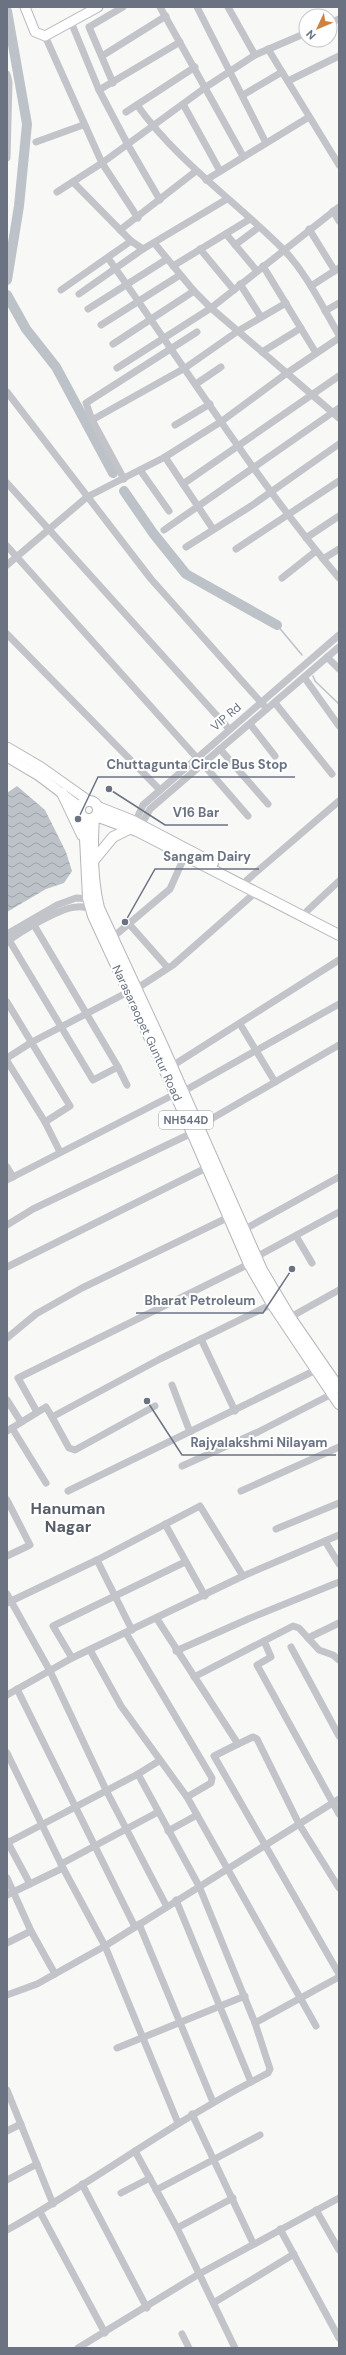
<svg xmlns="http://www.w3.org/2000/svg" width="346" height="2355" viewBox="0 0 346 2355" font-family="'DM Sans',sans-serif">
  <defs>
    <pattern id="water-waves" width="16" height="10" patternUnits="userSpaceOnUse"><rect width="16" height="10" fill="#bcc2c8"/><path d="M0 5q4-4 8 0t8 0" fill="none" stroke="#9da2a8"/></pattern>
  </defs>
  <rect width="100%" height="100%" fill="#f8f8f6"/>
  <!-- water -->
  <polygon fill="url(#water-waves)" points="17,786 45,810 66,852 72,871 64,883 46,889 7,912 7,793"/>
  <g fill="none" stroke-linecap="round" stroke-linejoin="round">
    <!-- stream -->
    <g stroke="#bcc2c8" stroke-width="1.5">
      <polyline points="277,625 302,655"/>
      <polyline points="313,676 315,681 339,704"/>
    </g>
    <!-- river -->
    <g stroke="#bcc2c8" stroke-width="10">
      <polyline points="7,11 27,124 19,206 7,280"/>
      <polyline points="7,295 26,329 56,367 113,473"/>
      <polyline points="124,491 153,533 186,574 277,625"/>
    </g>
    <defs>
      <g id="major">
        <polyline points="25,7 35,32 45,36 98,7"/>
        <polyline points="7,747 41,767 89,801"/>
        <polyline points="7,757 39,776 80,807"/>
      </g>
      <g id="highway">
        <polyline points="62,793 82,835"/>
        <circle cx="89" cy="810" r="9"/>
        <polyline points="98,807 131,820 213,863"/>
        <polyline points="96,816 137,831 339,935"/>
        <polyline points="84,818 88,898 93,916 170,1082 249,1264 272,1304 339,1404"/>
        <path d="M94,818C92,847 92,880 99,908L163,1046L262,1270L290,1317L339,1388"/>
        <polyline points="94,860 113,837 131,828"/>
      </g>
    </defs>
    <!-- major casing -->
    <use href="#major" stroke="#b4b6bb" stroke-width="11"/>
    <!-- highway casing -->
    <use href="#highway" stroke="#b4b6ba" stroke-width="12"/>
    <!-- minor -->
    <g stroke="#c2c4c9" stroke-width="7">
      <polyline points="160,7 243,156"/>
      <polyline points="197,7 266,143"/>
      <polyline points="228,7 255,55"/>
      <polyline points="71,22 99,90 128,145 160,200"/>
      <polyline points="330,23 339,19"/>
      <polyline points="45,36 102,163 138,218"/>
      <polyline points="268,49 339,165"/>
      <polyline points="102,56 166,16"/>
      <polyline points="7,74 9,82 7,158"/>
      <polyline points="288,81 339,56"/>
      <polyline points="113,83 89,27 123,7"/>
      <polyline points="99,90 180,42"/>
      <polyline points="243,95 282,72"/>
      <polyline points="183,104 220,171"/>
      <path d="M137,105C177,161 234,200 282,248C306,272 322,306 339,335"/>
      <polyline points="126,112 195,67"/>
      <polyline points="36,142 83,125"/>
      <polyline points="206,180 309,117"/>
      <polyline points="73,182 131,241 143,249"/>
      <polyline points="57,192 102,163 206,87 255,55 306,33"/>
      <polyline points="333,211 339,221"/>
      <polyline points="309,229 335,271"/>
      <polyline points="120,230 196,171"/>
      <polyline points="226,234 257,271"/>
      <polyline points="155,244 194,291 211,308 339,418"/>
      <polyline points="235,245 259,227"/>
      <polyline points="200,249 234,290"/>
      <path d="M108,258C184,365 254,478 339,578"/>
      <polyline points="173,266 250,219"/>
      <polyline points="263,266 316,353"/>
      <polyline points="240,284 261,317"/>
      <polyline points="311,286 339,268"/>
      <polyline points="61,290 131,241"/>
      <polyline points="79,294 143,249 227,199"/>
      <polyline points="88,309 167,259"/>
      <polyline points="325,311 339,303"/>
      <polyline points="101,325 180,275"/>
      <polyline points="113,344 194,291"/>
      <polyline points="262,352 301,328"/>
      <polyline points="117,368 211,308 339,207"/>
      <polyline points="196,384 221,367"/>
      <polyline points="7,392 151,579 267,709"/>
      <polyline points="92,420 185,368 238,331 286,303"/>
      <polyline points="175,425 210,404"/>
      <polyline points="165,457 213,529"/>
      <polyline points="140,470 169,511"/>
      <polyline points="124,479 92,420 86,403 197,332"/>
      <polyline points="7,483 229,729"/>
      <polyline points="183,484 339,376"/>
      <polyline points="164,530 339,408"/>
      <polyline points="306,538 339,516"/>
      <polyline points="7,546 197,758"/>
      <polyline points="186,547 251,506 339,444"/>
      <polyline points="236,549 339,481"/>
      <polyline points="323,559 339,549"/>
      <polyline points="7,565 87,497 165,457 222,421 287,373 339,338"/>
      <polyline points="282,578 316,551"/>
      <polyline points="7,634 160,790"/>
      <polyline points="327,657 339,669"/>
      <polyline points="304,677 339,726"/>
      <polyline points="275,703 332,774"/>
      <polyline points="250,724 275,756"/>
      <polyline points="220,749 268,804"/>
      <polyline points="203,764 248,816"/>
      <polyline points="134,825 143,805 339,635"/>
      <polyline points="139,829 150,809 339,647"/>
      <polyline points="247,880 339,801"/>
      <polyline points="307,911 339,881"/>
      <polyline points="34,925 118,1067"/>
      <polyline points="130,925 168,968"/>
      <polyline points="7,934 57,905 76,898 92,899"/>
      <polyline points="112,938 170,889 187,851"/>
      <polyline points="9,940 93,1080 118,1067 127,1085"/>
      <path d="M7,942C20,932 61,907 77,907C83,906 89,909 95,909"/>
      <polyline points="136,989 173,965 256,892"/>
      <polyline points="7,1002 70,1106 45,1122"/>
      <polyline points="240,1024 275,1082"/>
      <polyline points="7,1058 32,1042 128,992"/>
      <polyline points="7,1061 45,1122 60,1152"/>
      <polyline points="172,1066 339,960"/>
      <polyline points="184,1091 339,1004"/>
      <polyline points="199,1126 339,1045"/>
      <polyline points="7,1167 13,1177"/>
      <polyline points="7,1180 175,1094"/>
      <polyline points="7,1225 33,1209 192,1133"/>
      <polyline points="245,1229 339,1177"/>
      <polyline points="296,1236 312,1263"/>
      <polyline points="256,1257 339,1212"/>
      <polyline points="7,1267 208,1167"/>
      <polyline points="287,1319 339,1290"/>
      <polyline points="7,1338 36,1314 82,1288 229,1217"/>
      <polyline points="201,1339 235,1411"/>
      <polyline points="172,1385 190,1432"/>
      <polyline points="7,1400 21,1422"/>
      <polyline points="37,1412 18,1378 249,1264"/>
      <polyline points="52,1417 69,1448 75,1450 155,1406"/>
      <polyline points="12,1428 46,1483"/>
      <polyline points="7,1431 46,1407 52,1417 160,1359 272,1304"/>
      <polyline points="182,1466 258,1432 332,1394"/>
      <polyline points="68,1491 316,1370"/>
      <polyline points="241,1491 339,1447"/>
      <polyline points="7,1500 30,1545 7,1556"/>
      <polyline points="165,1524 205,1596"/>
      <polyline points="276,1529 339,1503"/>
      <polyline points="325,1541 339,1564"/>
      <polyline points="97,1560 132,1630"/>
      <polyline points="7,1594 50,1671 107,1792 167,1907"/>
      <polyline points="7,1603 97,1560 200,1506 243,1576"/>
      <polyline points="157,1619 238,1744 214,1756 339,1974"/>
      <polyline points="126,1633 212,1778 211,1783 187,1797"/>
      <polyline points="308,1638 319,1650 333,1655 339,1660"/>
      <polyline points="264,1641 271,1657 257,1665 339,1814"/>
      <polyline points="291,1647 339,1736"/>
      <polyline points="90,1650 121,1706 187,1797 316,2026"/>
      <polyline points="176,1651 248,1619 339,1582"/>
      <polyline points="72,1658 53,1626 185,1562"/>
      <polyline points="194,1677 293,1626 299,1628 308,1638 339,1623"/>
      <polyline points="17,1689 135,1927"/>
      <polyline points="7,1695 72,1658 243,1576 339,1535"/>
      <polyline points="238,1744 253,1737 257,1739 299,1824 339,1888"/>
      <polyline points="7,1753 63,1868 105,1946 178,2123"/>
      <polyline points="138,1774 159,1761"/>
      <polyline points="168,1831 197,1815"/>
      <polyline points="7,1841 30,1884"/>
      <polyline points="7,1843 138,1774 199,1886 255,2023 339,1977"/>
      <polyline points="61,1864 158,1812"/>
      <polyline points="7,1878 31,1931 55,1974"/>
      <polyline points="7,1895 63,1868"/>
      <polyline points="139,1924 213,2102"/>
      <polyline points="7,1943 31,1931"/>
      <polyline points="7,1995 37,1984 105,1946 339,1799"/>
      <polyline points="117,2048 245,1996"/>
      <polyline points="251,2082 268,2073 270,2069 255,2023"/>
      <polyline points="7,2090 53,2204"/>
      <polyline points="192,2114 253,2243"/>
      <polyline points="7,2131 21,2124"/>
      <polyline points="135,2151 177,2228 235,2348"/>
      <polyline points="7,2180 37,2164"/>
      <polyline points="82,2184 147,2308"/>
      <polyline points="156,2190 260,2135"/>
      <polyline points="121,2193 150,2178"/>
      <polyline points="316,2210 339,2250"/>
      <polyline points="40,2212 105,2333"/>
      <polyline points="177,2228 233,2198"/>
      <polyline points="280,2229 339,2338"/>
      <path d="M7,2230C90,2184 167,2126 251,2082L176,1900"/>
      <polyline points="215,2302 294,2254"/>
      <polyline points="182,2334 189,2348"/>
      <polyline points="78,2348 199,2274 339,2198"/>
    </g>
    <!-- major -->
    <use href="#major" stroke="#fff" stroke-width="9"/>
    <!-- highway -->
    <use href="#highway" stroke="#fff" stroke-width="10"/>
  </g>
  <g text-anchor="middle" dominant-baseline="central" stroke-width="4" stroke-linejoin="round" paint-order="stroke">
    <!-- shield labels -->
    <rect fill="#fff" stroke="#979da8" stroke-width="1" x="159" y="1111" width="54" height="18" rx="3"/>
    <g font-size="11" font-weight="bold" fill="#6b7383">
      <text x="186" y="1120">NH544D</text>
    </g>
    <!-- street labels -->
    <g font-size="12" fill="#6b7383" stroke="#fff">
      <text transform="translate(226 717) rotate(-41)">VIP Rd</text>
      <text transform="translate(147 1033) rotate(65)">Narasaraopet Guntur Road</text>
    </g>
    <!-- district labels -->
    <g font-size="16" font-weight="bold" fill="#585e69" stroke="#fff">
      <text x="68" y="1508">Hanuman<tspan x="68" dy="18">Nagar</tspan></text>
    </g>
  </g>
  <!-- callouts -->
  <path fill="none" stroke="#6b7383" stroke-width="1.5" d="M78 819L98 777H295M109 789L165 825H228M125 922L155 869H259M292 1269L263 1313H136M147 1401L182 1455H336"/>
  <g fill="#6b7383" stroke="#fff" stroke-width="1.5">
    <circle cx="78" cy="819" r="4"/>
    <circle cx="109" cy="789" r="4"/>
    <circle cx="125" cy="922" r="4"/>
    <circle cx="292" cy="1269" r="4"/>
    <circle cx="147" cy="1401" r="4"/>
  </g>
  <g font-size="13" text-anchor="middle" font-weight="bold" fill="#6b7383" stroke="#fff" stroke-width="4" stroke-linejoin="round" paint-order="stroke">
    <text x="197" y="769">Chuttagunta Circle Bus Stop</text>
    <text x="196" y="817">V16 Bar</text>
    <text x="207" y="861">Sangam Dairy</text>
    <text x="200" y="1305">Bharat Petroleum</text>
    <text x="259" y="1447">Rajyalakshmi Nilayam</text>
  </g>
  <!-- border -->
  <rect width="346" height="2355" fill="none" stroke="#6b7383" stroke-width="16"/>
  <!-- north arrow -->
  <g transform="translate(318 28) rotate(226)"><circle r="19" fill="#ffffff" stroke="#c4c7cd"/>
  <path d="M0-3L7 15L0 10L-7 15Z" fill="#cd8241"/>
  <text y="-6" font-size="11" font-weight="bold" text-anchor="middle" fill="#6b7383">N</text>
  </g>
</svg>
